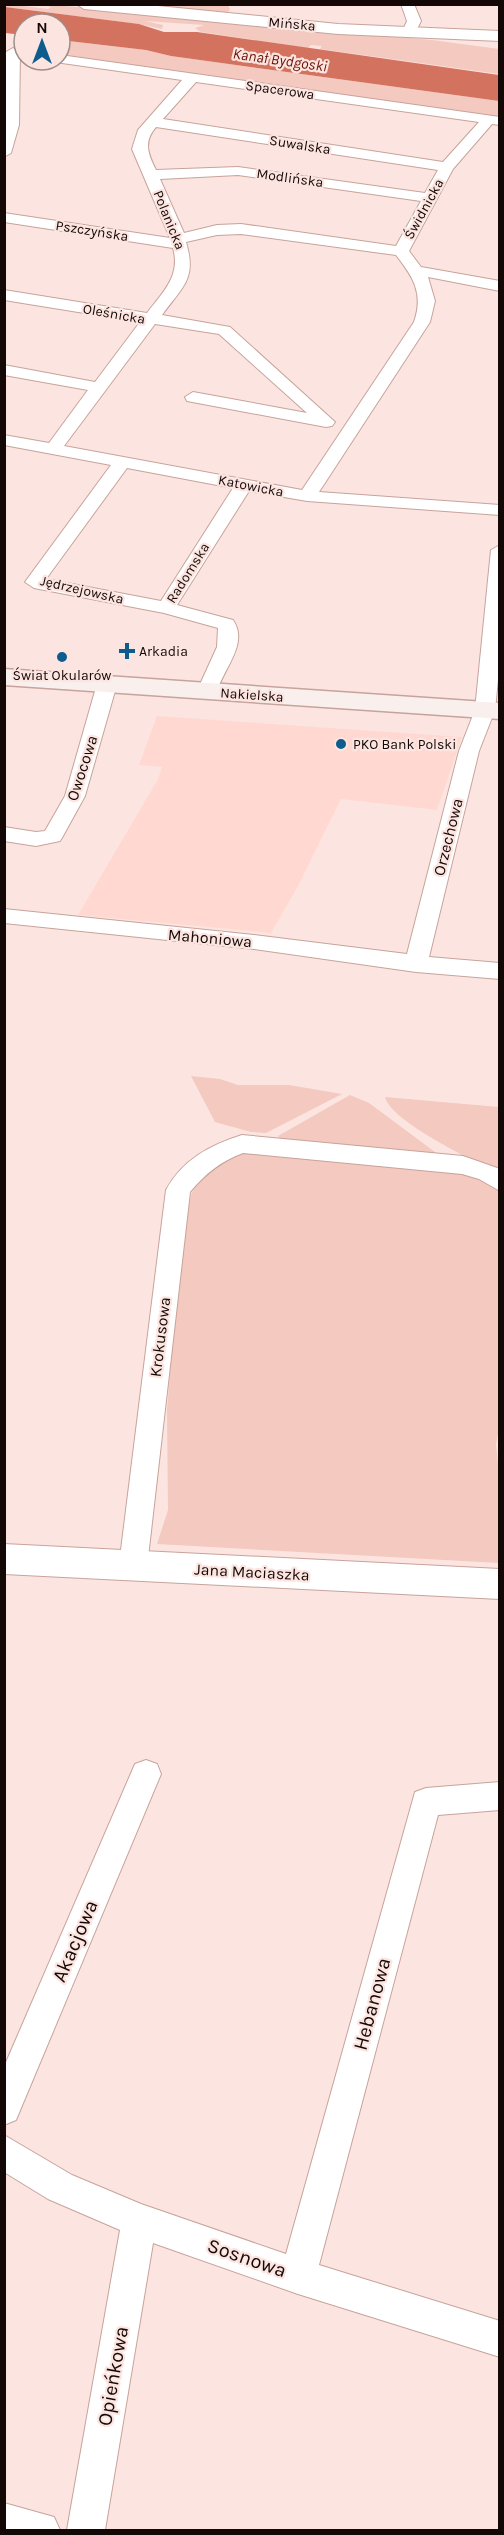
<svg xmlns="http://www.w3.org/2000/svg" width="504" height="2535" viewBox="0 0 504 2535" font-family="Karla,sans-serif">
  <rect width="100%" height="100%" fill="#fce5e0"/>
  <!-- built -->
  <polygon fill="#ffd9d1" points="157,716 462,737 437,810 341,799 297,888 271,933 78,915 158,779 162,767 139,765"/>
  <!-- green -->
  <g fill="#f3c9c0">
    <polygon points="8,4 48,9 51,7 44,5 55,5 432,40 499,49 499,74 320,49 322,46 311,45 308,48 201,32 195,28 204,25 145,21 163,25 162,29 139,24 5,7 5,5"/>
    <polygon points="227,4 230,9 227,14 126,5"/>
    <polygon points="60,40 146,50 171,56 499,101 499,117 60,55"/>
    <polygon points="191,1076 220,1079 238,1085 289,1085 342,1094 266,1133 251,1132 215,1122"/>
    <polygon points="350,1095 369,1103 443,1158 282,1142 278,1136"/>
    <path d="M385,1097L499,1107V1174C475,1161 391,1122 385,1097Z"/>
    <polygon points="247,1151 466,1171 500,1190 500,1424 496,1444 500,1485 499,1563 157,1544 168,1510 167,1410 177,1289 182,1266 182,1240 191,1195 205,1167"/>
  </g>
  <!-- water -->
  <polygon fill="#d3725f" points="5,7 139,24 164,32 197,32 499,75 499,101 171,56 146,50 60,40 60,24 24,24 24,35 5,33"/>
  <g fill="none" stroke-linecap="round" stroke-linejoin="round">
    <defs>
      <g id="minor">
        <polygon points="401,4 414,4 421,21 414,35 409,36 402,32 407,21"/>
        <polygon points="13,48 20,52 19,125 11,153 4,157 6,52"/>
        <path d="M60,55L500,117V125L492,124L453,169L409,251L421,267L500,281V291L428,277L435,301L430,322L319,492L500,505V515L307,501L249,491L177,605L233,620C249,643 224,668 217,691L214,695H200L197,691L217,647L218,628L164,613L34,588L25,582L111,465L4,445V435L49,443L88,390L4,375V365L95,382L140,322L4,300V290L147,313C163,292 181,276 173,248L4,222V213L170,238L132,149L138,130L182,80L55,62L54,60H60ZM196,82L479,122L443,162L163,119ZM156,127L438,170L425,193L238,167L156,170C148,154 143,142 156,127ZM238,175L421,201L396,246L241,224L217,225L184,233L160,179ZM241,234L396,255C413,277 424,293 414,322L302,490L64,446L155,324L219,334L307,413L193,392L185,397L187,401L326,427L332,426L335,422L230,327L162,315C183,286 197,279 186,242L217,235ZM127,468L233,488L161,601L46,579Z"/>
        <polygon points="500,545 500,659 495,710 479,751 429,957 500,963 500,979 416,972 254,949 4,923 4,909 254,935 407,954 459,751 475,710 491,550"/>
        <polygon points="107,678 117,684 85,796 63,836 60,841 36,846 4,841 4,827 36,832 45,831 65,796 97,684"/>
        <path d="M242,1135L463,1156L500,1169V1191L479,1179L462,1174L243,1153C221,1161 205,1174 190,1192L147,1566L143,1575L133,1578L123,1575L119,1566L166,1190C182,1160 210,1145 242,1135Z"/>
        <polygon points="146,1760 157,1764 161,1774 16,2120 4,2125 4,2067 135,1764"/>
        <polygon points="500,1782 500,1810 438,1815 319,2265 500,2321 500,2357 298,2294 153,2243 105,2530 67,2530 120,2230 48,2199 4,2172 4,2135 72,2175 141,2204 286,2254 415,1792 426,1788"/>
        <polygon points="4,2503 54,2517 60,2530 4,2530"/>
      </g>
      <g id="tertiary">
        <polygon points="76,4 138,4 338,24 500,31 500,41 338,34 84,9"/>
        <polygon points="4,1544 500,1569 500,1599 4,1574"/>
      </g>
      <polygon id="secondary" points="4,669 500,703 500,719 4,685"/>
    </defs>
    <!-- minor casing -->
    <use href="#minor" stroke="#c7a39b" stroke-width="2"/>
    <!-- tertiary casing -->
    <use href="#tertiary" stroke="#c7a39b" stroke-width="2"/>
    <!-- secondary casing -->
    <use href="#secondary" stroke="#c7a39b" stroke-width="3"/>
    <!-- minor -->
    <use href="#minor" fill="#fff" fill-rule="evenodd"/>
    <!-- tertiary -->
    <use href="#tertiary" fill="#fff" fill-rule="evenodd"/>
    <!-- secondary -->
    <use href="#secondary" fill="#f9f0ee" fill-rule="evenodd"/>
  </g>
  <!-- markers -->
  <g fill="#0e5b8e" stroke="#fce5e0" stroke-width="2">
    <path d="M124 642h6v6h6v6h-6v6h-6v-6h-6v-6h6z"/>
    <circle cx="62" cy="657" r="6"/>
    <circle cx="341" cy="744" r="6"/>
  </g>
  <g text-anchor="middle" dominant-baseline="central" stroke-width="4.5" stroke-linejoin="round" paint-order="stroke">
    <!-- far-street labels -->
    <g font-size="14" fill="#140806" stroke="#fce5e0">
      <text transform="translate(292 24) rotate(5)">Mińska</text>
      <text transform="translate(280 90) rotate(8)">Spacerowa</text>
      <text transform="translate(300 145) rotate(9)">Suwalska</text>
      <text transform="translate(290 178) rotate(8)">Modlińska</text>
      <text transform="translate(424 209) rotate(-61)">Świdnicka</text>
      <text transform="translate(169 220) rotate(68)">Polanicka</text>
      <text transform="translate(92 231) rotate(9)">Pszczyńska</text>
      <text transform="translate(114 314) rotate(10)">Oleśnicka</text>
      <text transform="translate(251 486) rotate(11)">Katowicka</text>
      <text transform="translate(188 573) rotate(-58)">Radomska</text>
      <text transform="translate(82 590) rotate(13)">Jędrzejowska</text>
      <text transform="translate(252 695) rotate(4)">Nakielska</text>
    </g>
    <!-- far-poi labels -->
    <g font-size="14" fill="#140806" stroke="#fce5e0" text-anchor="start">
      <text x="139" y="651">Arkadia</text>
      <text x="62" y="675" text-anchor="middle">Świat Okularów</text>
      <text x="353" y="744">PKO Bank Polski</text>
    </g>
    <!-- far-water labels -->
    <g font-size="15" font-style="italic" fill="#6a1103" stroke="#fce5e0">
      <text transform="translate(280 60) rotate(8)">Kanał Bydgoski</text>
    </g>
    <!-- street labels -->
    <g font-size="16" fill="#140806" stroke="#fce5e0">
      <text transform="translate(82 768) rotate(-72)">Owocowa</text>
      <text transform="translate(448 837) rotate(-76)">Orzechowa</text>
      <text transform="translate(210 938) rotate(5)">Mahoniowa</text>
      <text transform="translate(160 1337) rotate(-83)">Krokusowa</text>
      <text transform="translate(252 1572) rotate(3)">Jana Maciaszka</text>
    </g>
    <!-- near-street labels -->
    <g font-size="20" fill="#140806" stroke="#fce5e0">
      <text transform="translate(75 1941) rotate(-67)">Akacjowa</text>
      <text transform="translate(372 2004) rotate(-75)">Hebanowa</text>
      <text transform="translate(247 2258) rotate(19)">Sosnowa</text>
      <text transform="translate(113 2376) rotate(-80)">Opieńkowa</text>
    </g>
  </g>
  <!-- border -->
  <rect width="504" height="2535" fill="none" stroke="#140806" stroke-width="12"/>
  <!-- north arrow -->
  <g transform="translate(42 42)"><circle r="28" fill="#fce5e0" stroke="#9f8d89" stroke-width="1.5"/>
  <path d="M0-4.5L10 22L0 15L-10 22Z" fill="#0e5b8e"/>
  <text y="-9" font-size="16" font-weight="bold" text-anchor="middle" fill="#140806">N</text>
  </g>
</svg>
